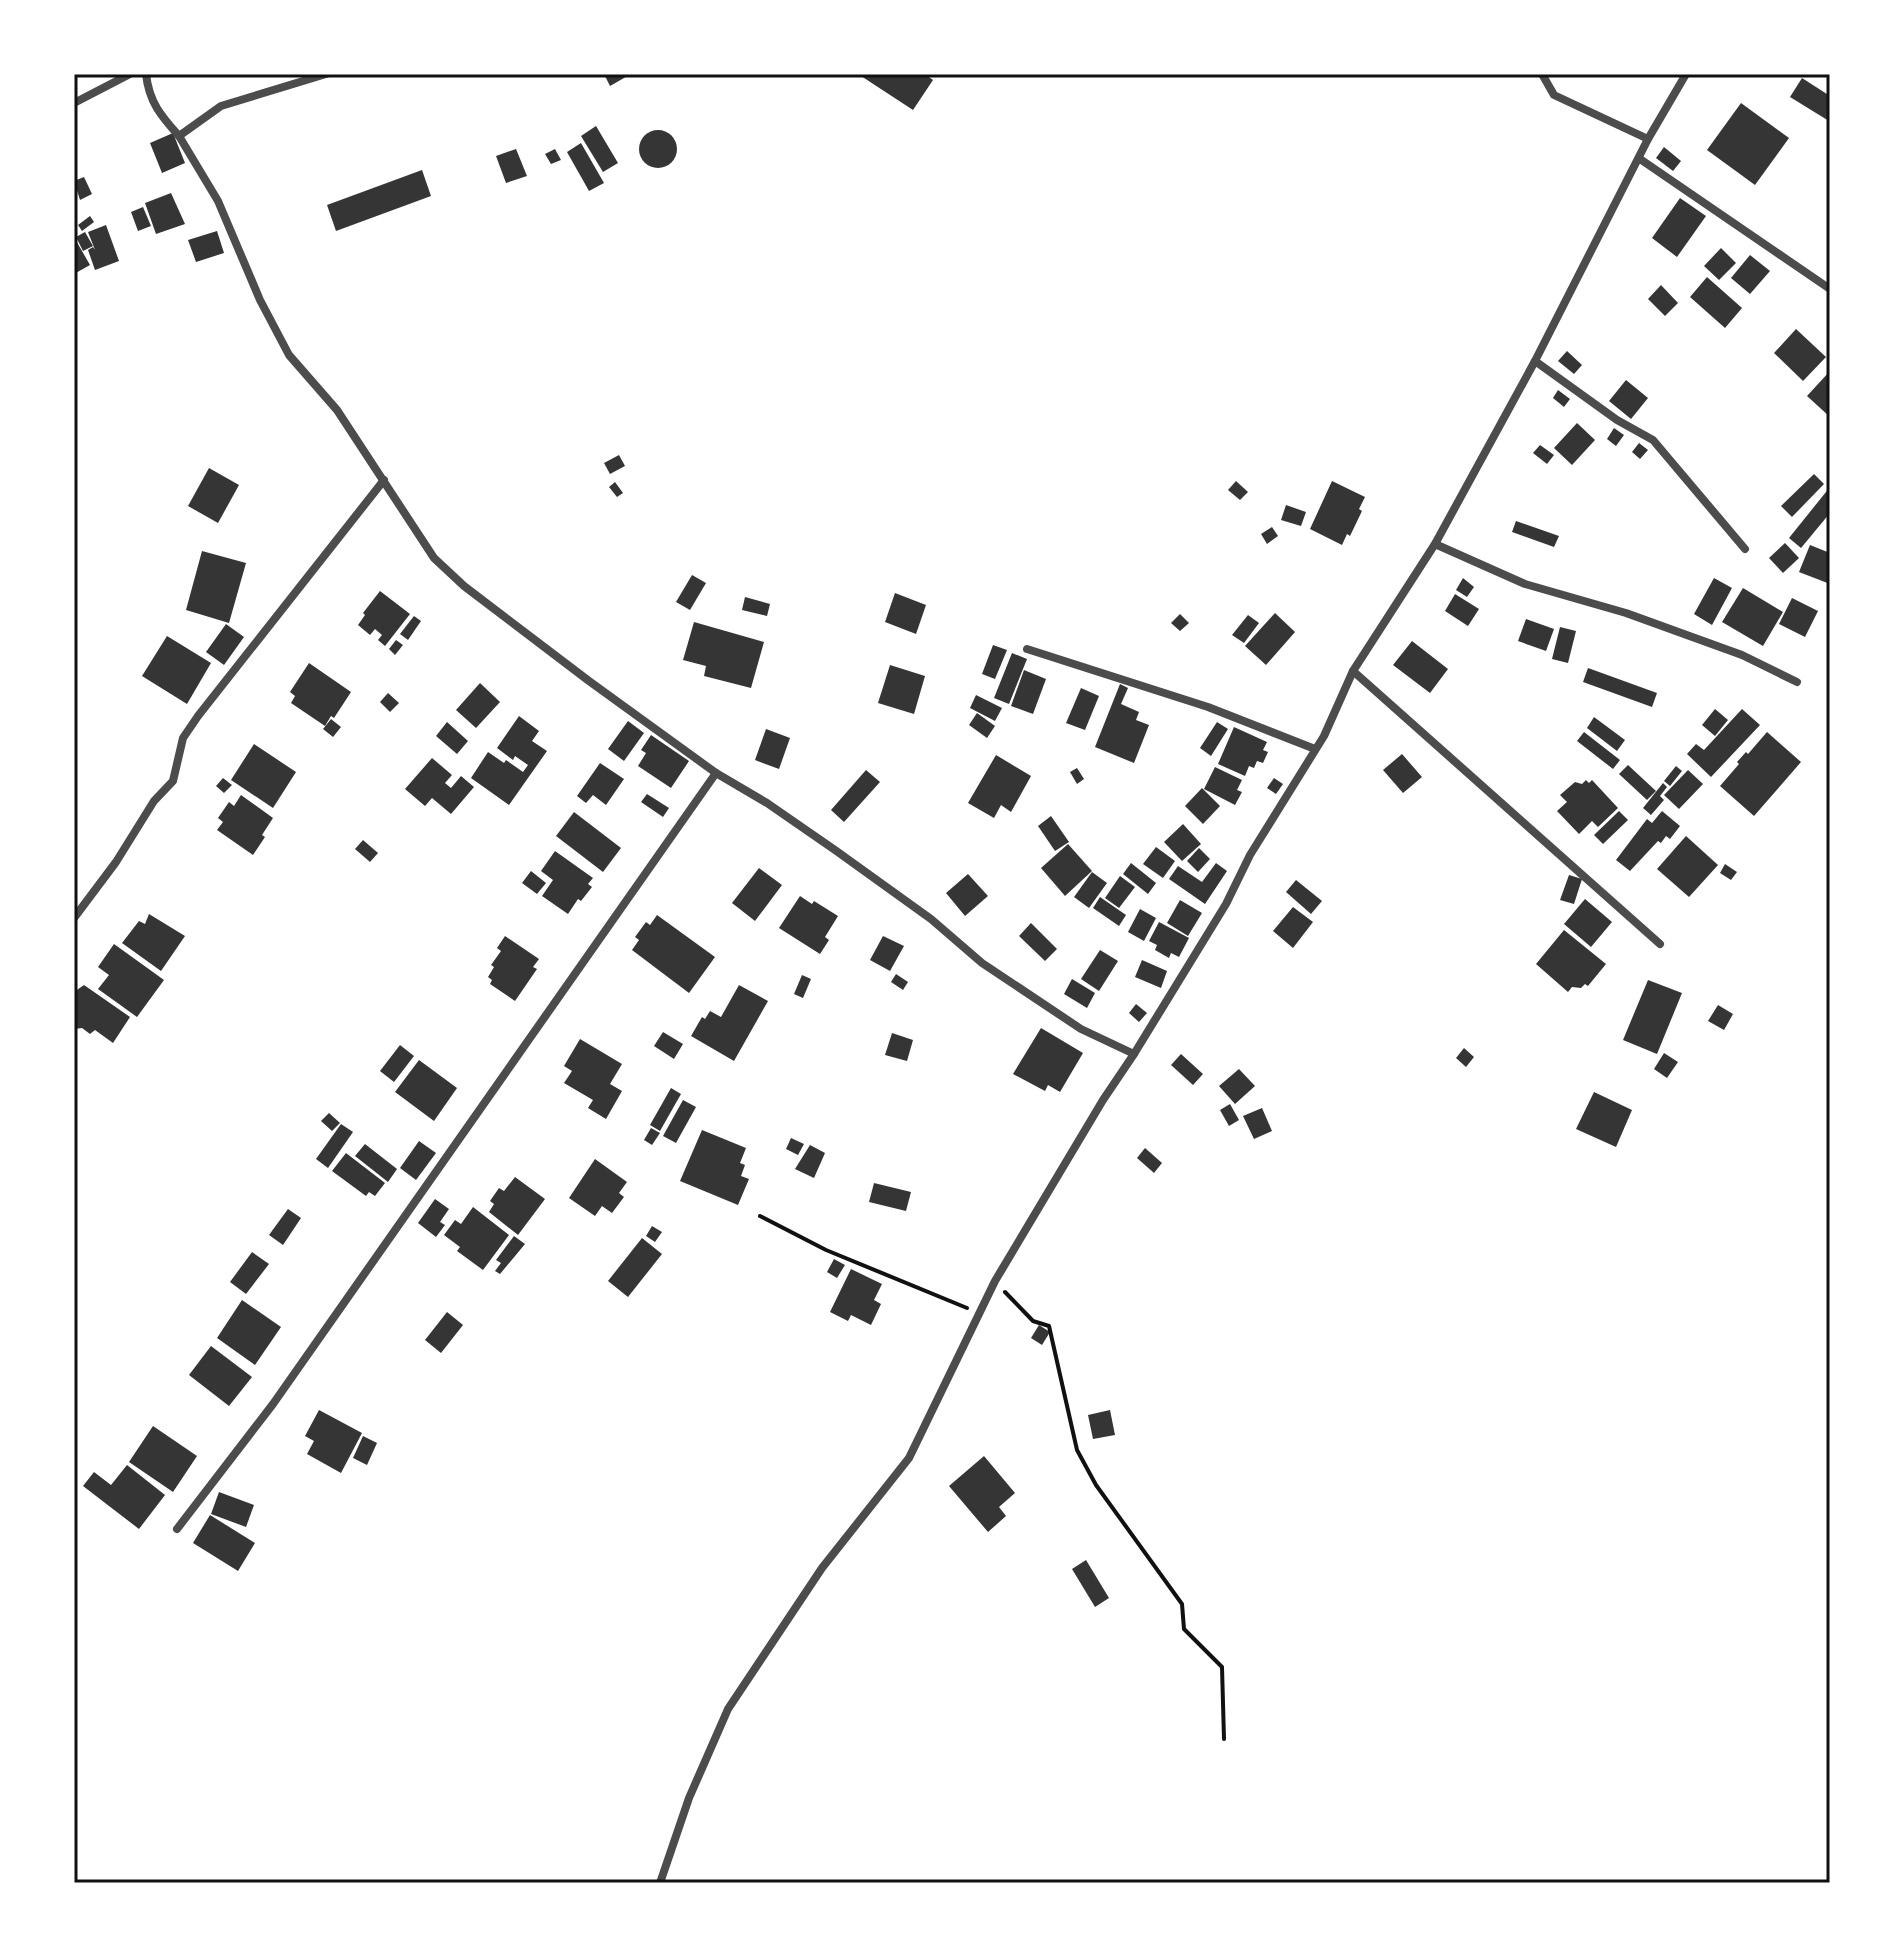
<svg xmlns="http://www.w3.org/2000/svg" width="1904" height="1957" viewBox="0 0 1904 1957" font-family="Commissioner,sans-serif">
  <rect width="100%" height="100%" fill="#fff"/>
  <!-- building -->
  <g fill="#353535">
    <polygon points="604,74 631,74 610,86"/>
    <polygon points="858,74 925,74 933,80 913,110"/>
    <polygon points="1802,78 1830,96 1829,121 1790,97"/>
    <polygon points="1741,103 1789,138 1755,185 1707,150"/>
    <polygon points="596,126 618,163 603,172 581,136"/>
    <circle cx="658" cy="149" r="19"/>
    <polygon points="173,133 185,163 162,173 150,143"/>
    <polygon points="581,143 604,183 589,191 567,152"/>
    <polygon points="1664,147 1681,161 1673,171 1656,158"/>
    <polygon points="516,149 527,176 506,183 496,156"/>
    <polygon points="555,149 561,160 551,164 545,154"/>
    <polygon points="422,170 431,196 336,231 327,205"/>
    <polygon points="84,177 92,194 80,200 74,181"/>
    <polygon points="171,193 185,224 156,234 145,203"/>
    <polygon points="1680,198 1706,216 1677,257 1652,238"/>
    <polygon points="143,207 151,226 138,231 131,212"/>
    <polygon points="90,216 94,222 82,231 78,225"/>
    <polygon points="106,225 119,261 95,270 88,250 93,247 95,250 88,232"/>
    <polygon points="217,231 224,253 196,262 188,240"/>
    <polygon points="85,232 93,246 83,251 76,237"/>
    <polygon points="74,237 90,265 74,274"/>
    <polygon points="1721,248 1736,263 1719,280 1704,266"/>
    <polygon points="1750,255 1770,271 1750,294 1731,278"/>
    <polygon points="1707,277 1742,308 1725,328 1690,297"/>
    <polygon points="1661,285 1678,303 1665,316 1648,299"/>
    <polygon points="1796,329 1826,357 1803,381 1774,353"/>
    <polygon points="1567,351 1582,365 1574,374 1558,361"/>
    <polygon points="1830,371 1830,417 1807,396"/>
    <polygon points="1626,380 1648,398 1631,419 1609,401"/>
    <polygon points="1558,390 1570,399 1564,407 1553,398"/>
    <polygon points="1577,423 1595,440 1572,465 1554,448"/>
    <polygon points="1614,428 1624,435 1616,446 1607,439"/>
    <polygon points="1639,443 1648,450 1640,459 1632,452"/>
    <polygon points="1540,445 1554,455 1547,464 1533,453"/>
    <polygon points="619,455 625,466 610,474 604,463"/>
    <polygon points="209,468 239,485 218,523 188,506"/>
    <polygon points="1814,474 1824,484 1792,517 1781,506"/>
    <polygon points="1236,481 1248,492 1240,500 1228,490"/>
    <polygon points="1332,481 1365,497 1359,509 1362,511 1350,536 1347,534 1342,545 1310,529"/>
    <polygon points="615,482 623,493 617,497 609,487"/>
    <polygon points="1830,487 1830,513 1801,548 1789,538"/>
    <polygon points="1286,505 1306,512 1301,526 1281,520"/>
    <polygon points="1516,521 1559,536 1554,547 1512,532"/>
    <polygon points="1272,527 1278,536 1267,544 1261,534"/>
    <polygon points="1785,543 1799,558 1783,573 1769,558"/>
    <polygon points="1810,545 1830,553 1830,584 1799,572"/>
    <polygon points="202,551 246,563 229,623 186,610"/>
    <polygon points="692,575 706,583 690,610 676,602"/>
    <polygon points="1463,578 1474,587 1467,597 1456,590"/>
    <polygon points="1714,578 1732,588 1712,625 1694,614"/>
    <polygon points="1743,588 1783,612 1763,646 1722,622"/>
    <polygon points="380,591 410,614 385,646 378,640 382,635 375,629 370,635 358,625 365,615 363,613"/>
    <polygon points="895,593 926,605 916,634 885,622"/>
    <polygon points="1455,594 1479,609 1468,626 1445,611"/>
    <polygon points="745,597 770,604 767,616 742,610"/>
    <polygon points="1792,598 1818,611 1805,637 1779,624"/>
    <polygon points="1275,613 1295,632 1266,665 1245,646"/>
    <polygon points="1180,614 1189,623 1180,631 1171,623"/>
    <polygon points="1248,615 1259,623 1244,643 1232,635"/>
    <polygon points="414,616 421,621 408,640 400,634"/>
    <polygon points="1526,619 1554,629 1546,651 1518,641"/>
    <polygon points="694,622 764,642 751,688 704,676 706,666 683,660"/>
    <polygon points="226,624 244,637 224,665 206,652"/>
    <polygon points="1560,627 1576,631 1568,663 1552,659"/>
    <polygon points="167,636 211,663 187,704 142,676"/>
    <polygon points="396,640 403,645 395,655 389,649"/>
    <polygon points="1412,641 1448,669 1430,693 1393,665"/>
    <polygon points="993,645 1007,650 995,679 982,674"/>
    <polygon points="1012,653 1027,659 1009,704 994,698"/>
    <polygon points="309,663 351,692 334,718 331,716 325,726 291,703 295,696 290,692"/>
    <polygon points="890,665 925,676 914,714 878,703"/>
    <polygon points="1588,668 1657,693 1652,707 1583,682"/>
    <polygon points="1024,670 1046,679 1033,714 1011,706"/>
    <polygon points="480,683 500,702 476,728 456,710"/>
    <polygon points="1120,684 1128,688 1121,704 1139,712 1136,720 1149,725 1134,763 1095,747"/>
    <polygon points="1081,688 1099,696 1085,730 1066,723"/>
    <polygon points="388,693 399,703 390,712 380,702"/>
    <polygon points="976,695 1002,708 995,721 970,708"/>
    <polygon points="1715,709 1728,720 1715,736 1702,725"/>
    <polygon points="1742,709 1760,725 1711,777 1687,754 1696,744 1704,750"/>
    <polygon points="977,713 995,726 987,738 969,725"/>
    <polygon points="519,716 539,731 532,741 547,751 509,805 471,778 488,752 504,763 506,760 523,772 528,765 515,756 513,760 497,748"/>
    <polygon points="1594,717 1625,740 1617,751 1587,728"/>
    <polygon points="331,719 341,727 333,737 323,729"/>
    <polygon points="628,721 644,733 624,761 608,749"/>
    <polygon points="447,722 468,741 457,754 436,736"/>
    <polygon points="1217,722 1228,729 1211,756 1200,748"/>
    <polygon points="1234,727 1267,742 1263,750 1268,752 1263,763 1257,761 1254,768 1249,766 1245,776 1218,764"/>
    <polygon points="766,729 790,738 779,769 755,760"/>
    <polygon points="1584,732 1620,760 1613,769 1577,741"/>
    <polygon points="1767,732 1801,762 1754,816 1720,786 1739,764 1737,762 1746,752 1748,754"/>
    <polygon points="651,735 689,761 671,788 638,766 646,753 641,750"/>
    <polygon points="254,744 296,772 273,808 231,780"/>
    <polygon points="1402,754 1422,777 1403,793 1383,770"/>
    <polygon points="996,755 1031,776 1011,812 1001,805 994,818 968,803"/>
    <polygon points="432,758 452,775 445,783 451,788 461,776 474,787 451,814 432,798 425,806 405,789"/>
    <polygon points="600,763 624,779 606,805 593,795 586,803 577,796"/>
    <polygon points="1628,765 1656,791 1647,800 1619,774"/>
    <polygon points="1676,766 1682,771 1670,786 1664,781"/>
    <polygon points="1215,767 1242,780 1237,790 1242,792 1235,805 1204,789"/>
    <polygon points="1077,768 1084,779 1077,784 1070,772"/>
    <polygon points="866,770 880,782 844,822 831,810"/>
    <polygon points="1688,770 1703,784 1679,809 1664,795"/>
    <polygon points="223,778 232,785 224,793 216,786"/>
    <polygon points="1274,778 1283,784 1276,794 1267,788"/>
    <polygon points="1586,780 1589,783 1592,780 1618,808 1598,827 1592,821 1579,834 1557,811 1567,802 1560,795 1575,782 1582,784"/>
    <polygon points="1663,783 1667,787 1660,796 1664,800 1651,815 1643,808"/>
    <polygon points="1202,788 1220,806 1203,824 1185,806"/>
    <polygon points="647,794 669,808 663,817 641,802"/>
    <polygon points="241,795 273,818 262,835 265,837 253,855 217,830 223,822 218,818 229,802 234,806"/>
    <polygon points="1619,811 1628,820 1603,844 1594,835"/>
    <polygon points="1662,811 1680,826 1670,839 1666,836 1661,843 1658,841 1630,871 1616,860 1647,819 1652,823"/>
    <polygon points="574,812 621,848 603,872 556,836"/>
    <polygon points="1051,816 1069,842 1055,851 1038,826"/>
    <polygon points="1183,824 1201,844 1182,861 1164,842"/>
    <polygon points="1686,836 1718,865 1689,897 1657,869"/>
    <polygon points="363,840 378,853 370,862 355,849"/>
    <polygon points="1068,844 1092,871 1065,896 1041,868"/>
    <polygon points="1156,847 1175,861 1163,878 1143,864"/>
    <polygon points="1199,848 1210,859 1198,872 1187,861"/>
    <polygon points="555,851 593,878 588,884 592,887 581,901 578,899 568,914 542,896 553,880 541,871"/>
    <polygon points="1131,863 1156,883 1148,894 1123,874"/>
    <polygon points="1216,863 1227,871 1205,904 1169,879 1178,866 1202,882"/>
    <polygon points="1725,864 1737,872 1731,880 1720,873"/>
    <polygon points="759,868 782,885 755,921 732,903"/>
    <polygon points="531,871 546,883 537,894 522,883"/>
    <polygon points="1092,872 1107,883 1089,908 1074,897"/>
    <polygon points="968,874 988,896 965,916 946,893"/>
    <polygon points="1569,875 1582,879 1574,904 1560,900"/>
    <polygon points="1120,876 1135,887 1119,908 1105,898"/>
    <polygon points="1296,880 1322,901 1311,914 1286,892"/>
    <polygon points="800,896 812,904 814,901 838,916 825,937 829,940 820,954 779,928"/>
    <polygon points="1100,897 1126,915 1119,926 1093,908"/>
    <polygon points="1585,899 1612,922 1591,947 1564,924"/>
    <polygon points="1180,900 1202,913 1188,936 1167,923"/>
    <polygon points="1293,907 1313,922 1293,948 1273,931"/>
    <polygon points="1140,909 1156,918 1144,941 1128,932"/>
    <polygon points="149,914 185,936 161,971 122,943 139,921 145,924"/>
    <polygon points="657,915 715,957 689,993 632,950 639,940 635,937 646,922 650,925"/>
    <polygon points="1159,922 1189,938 1179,957 1171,953 1169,958 1155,950 1157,945 1149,941"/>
    <polygon points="1031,923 1057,949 1045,961 1019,936"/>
    <polygon points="1564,930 1606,964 1588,986 1585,984 1581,988 1572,987 1568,992 1536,964"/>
    <polygon points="505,936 539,959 533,967 537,969 515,1001 490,984 492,980 488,977 494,967 491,965 501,951 497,948"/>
    <polygon points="883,936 904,946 890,971 870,960"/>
    <polygon points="114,944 164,980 137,1017 98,989 109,975 98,967"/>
    <polygon points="1100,950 1118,961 1099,991 1081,979"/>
    <polygon points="1142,960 1167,971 1161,988 1135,977"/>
    <polygon points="896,974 908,982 903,990 891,982"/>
    <polygon points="802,975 811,979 803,998 794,994"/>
    <polygon points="1072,979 1095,993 1087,1008 1064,994"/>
    <polygon points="1648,980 1682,993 1657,1054 1623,1040"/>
    <polygon points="84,985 130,1017 113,1043 95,1030 90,1034 82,1028 74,1029 74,992"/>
    <polygon points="739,985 768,1001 734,1061 691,1036 702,1017 705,1019 710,1011 721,1017"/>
    <polygon points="1136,1004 1147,1013 1139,1022 1129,1013"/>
    <polygon points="1718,1005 1733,1014 1724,1030 1708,1021"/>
    <polygon points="1041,1028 1083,1053 1060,1092 1048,1085 1045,1091 1013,1074"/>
    <polygon points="663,1032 683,1044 674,1059 654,1046"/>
    <polygon points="892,1033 913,1040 907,1061 885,1055"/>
    <polygon points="580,1039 622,1064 610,1084 622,1091 606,1119 588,1108 593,1100 564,1083 572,1071 564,1066"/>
    <polygon points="400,1045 414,1056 394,1082 380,1071"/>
    <polygon points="1464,1048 1474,1057 1466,1067 1456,1058"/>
    <polygon points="1664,1053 1678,1062 1667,1078 1654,1069"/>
    <polygon points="1181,1054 1203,1074 1193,1085 1171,1065"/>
    <polygon points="419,1060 457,1088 434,1121 395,1092"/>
    <polygon points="1239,1069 1255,1086 1235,1104 1219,1086"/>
    <polygon points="671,1088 681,1094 660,1131 650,1125"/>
    <polygon points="1594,1092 1632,1110 1616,1147 1576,1129"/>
    <polygon points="683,1100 696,1107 676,1143 663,1136"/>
    <polygon points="1230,1104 1239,1120 1229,1126 1220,1110"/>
    <polygon points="1262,1108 1272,1131 1254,1139 1243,1116"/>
    <polygon points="329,1113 340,1123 332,1131 321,1121"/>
    <polygon points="341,1124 353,1132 328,1168 316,1159"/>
    <polygon points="651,1128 660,1133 652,1145 644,1140"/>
    <polygon points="702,1130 746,1148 740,1163 745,1165 741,1176 749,1179 738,1205 680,1181"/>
    <polygon points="791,1138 804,1144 798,1155 786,1149"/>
    <polygon points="419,1141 436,1153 416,1180 400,1168"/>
    <polygon points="365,1144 397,1169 388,1182 355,1156"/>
    <polygon points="810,1145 825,1153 814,1178 795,1169"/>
    <polygon points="1145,1148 1162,1163 1154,1173 1137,1158"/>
    <polygon points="346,1153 385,1183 375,1196 369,1192 366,1196 332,1171"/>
    <polygon points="595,1159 627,1182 619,1193 624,1197 612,1213 602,1206 595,1216 569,1198"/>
    <polygon points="515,1177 545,1199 518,1235 489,1212 494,1204 490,1201 499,1188 504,1191"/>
    <polygon points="874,1183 911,1192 906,1211 869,1202"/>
    <polygon points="435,1199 449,1209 440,1222 445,1225 436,1237 418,1223"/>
    <polygon points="473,1207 509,1235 483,1270 457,1251 460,1247 444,1235 455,1220 461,1224"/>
    <polygon points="288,1209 301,1218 283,1245 269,1235"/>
    <polygon points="652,1226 662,1232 655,1242 646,1236"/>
    <polygon points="514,1236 525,1244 500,1274 495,1271 501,1263 496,1260"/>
    <polygon points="642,1238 662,1254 628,1297 608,1281"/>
    <polygon points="252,1252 269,1264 246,1294 230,1282"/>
    <polygon points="834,1259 845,1265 837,1278 827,1272"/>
    <polygon points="851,1269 882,1284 874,1300 881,1304 871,1325 851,1315 848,1321 830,1312"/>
    <polygon points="242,1300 281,1327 255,1365 217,1338"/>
    <polygon points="447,1312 463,1325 441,1353 425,1340"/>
    <polygon points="1039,1325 1050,1332 1042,1345 1031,1338"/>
    <polygon points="211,1346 252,1377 229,1406 189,1375"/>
    <polygon points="319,1410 362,1433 341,1473 307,1454 314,1441 305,1436"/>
    <polygon points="1110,1410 1115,1435 1093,1439 1088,1415"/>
    <polygon points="153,1426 197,1456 173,1492 129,1462"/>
    <polygon points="363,1436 377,1443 367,1465 353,1458"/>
    <polygon points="984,1456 1015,1493 999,1507 1006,1516 988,1532 949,1486"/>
    <polygon points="127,1465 165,1495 139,1529 83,1486 94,1472 111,1485"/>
    <polygon points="219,1492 254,1505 246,1527 211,1514"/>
    <polygon points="210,1515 255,1543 238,1571 193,1543"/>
    <polygon points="1086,1560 1109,1598 1095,1607 1072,1569"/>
  </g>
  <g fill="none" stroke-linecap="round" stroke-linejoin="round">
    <!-- path -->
    <g stroke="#111" stroke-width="4">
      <polyline points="760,1216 826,1250 967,1308"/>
      <polyline points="1005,1292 1033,1321 1049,1326 1077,1450 1096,1485 1182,1604 1184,1629 1222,1667 1224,1739"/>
    </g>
    <!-- minor -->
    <g stroke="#4c4c4c" stroke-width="8">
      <path d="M146,74C149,102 161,116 179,136"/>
      <polyline points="326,74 221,106 179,136 218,201 260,300 289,355 337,410 434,558 464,586 589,681 716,773 767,803 835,850 931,919 982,963 1081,1029 1134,1054 1226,904 1250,855 1324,736 1353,671 1435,544 1535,361 1648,139 1686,74"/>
      <polyline points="1542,74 1554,95 1648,139"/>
      <polyline points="74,103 130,74"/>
      <polyline points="1640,159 1830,289"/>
      <polyline points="1535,361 1617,420 1653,440 1745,549"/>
      <polyline points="1435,544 1525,584 1626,613 1742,655 1797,682"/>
      <polyline points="1027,649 1208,707 1315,749"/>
      <polyline points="1353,671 1660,944"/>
      <polyline points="74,918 116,862 154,801 173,781 183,738 198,716 384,480"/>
      <polyline points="177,1529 273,1404 716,773"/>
      <polyline points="660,1883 689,1798 728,1709 822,1568 909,1458 995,1281 1103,1100 1134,1054"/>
    </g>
  </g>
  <!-- border -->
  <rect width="1904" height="1957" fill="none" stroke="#ffffff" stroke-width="152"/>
  <rect x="76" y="76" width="1752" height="1805" fill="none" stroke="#111" stroke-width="3"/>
</svg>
